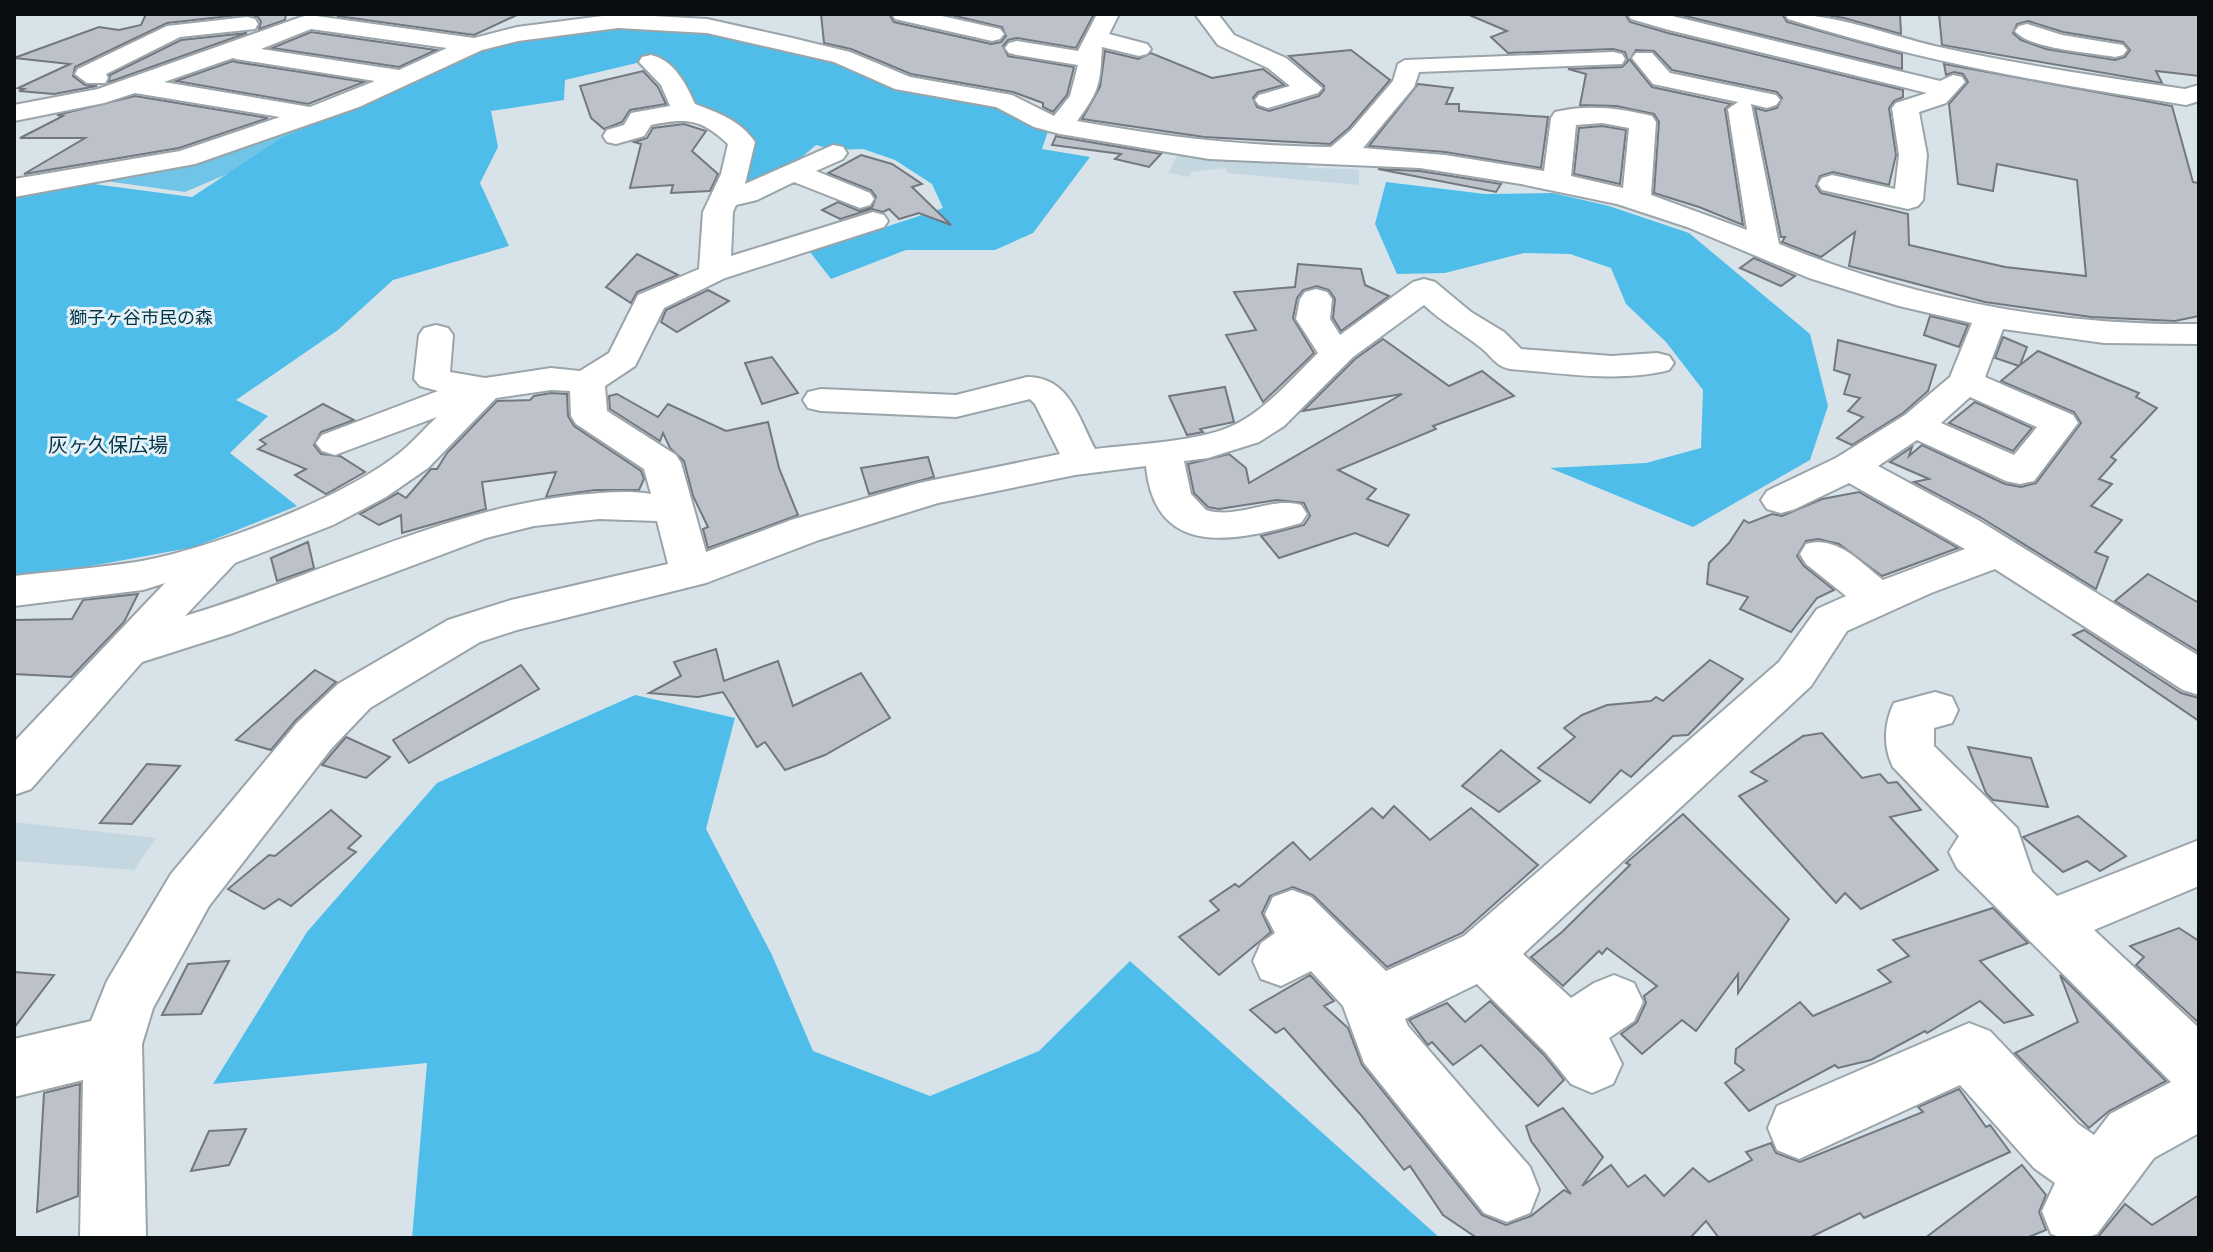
<svg xmlns="http://www.w3.org/2000/svg" width="2213" height="1252" viewBox="0 0 2213 1252" font-family="'Fira Sans Condensed','Noto Sans JP',sans-serif">
  <rect width="100%" height="100%" fill="#d8e3e9"/>
  <!-- built -->
  <g fill="#c4d7e0">
    <polygon points="1179,152 1306,161 1308,168 1354,169 1359,170 1359,185 1227,173 1225,168 1192,172 1189,177 1168,173"/>
    <polygon points="14,822 156,838 134,870 14,861"/>
  </g>
  <!-- green -->
  <polygon fill="#70c4e8" points="349,105 246,166 185,192 98,180"/>
  <!-- forest -->
  <g fill="#4fbde9">
    <polygon points="575,28 688,28 808,53 903,91 990,102 1049,128 1042,149 1090,157 1033,233 995,250 906,250 831,279 810,252 943,208 932,184 895,160 863,149 835,150 816,145 794,164 748,188 739,185 748,141 690,107 658,58 565,80 564,100 491,111 498,147 480,183 509,246 393,280 338,330 236,400 268,416 230,453 297,506 195,547 14,580 14,197 86,183 192,197 280,139 462,53"/>
    <polygon points="1386,182 1485,194 1553,193 1609,206 1689,233 1810,334 1828,406 1810,460 1693,527 1550,468 1646,463 1701,448 1703,390 1666,342 1626,304 1611,268 1570,254 1524,253 1445,273 1397,274 1375,224"/>
    <polygon points="635,695 735,718 706,829 772,955 813,1051 930,1096 1039,1051 1130,961 1440,1238 412,1238 427,1063 213,1084 307,932 437,783"/>
  </g>
  <!-- building -->
  <g fill="#bcc1ca" stroke="#737880" stroke-width="2" fill-rule="evenodd">
    <polygon points="146,14 286,14 285,20 259,29 261,22 258,17 248,14 167,23 75,67 73,76 85,85 97,86 54,94 19,91 24,89 18,88 70,64 14,58 99,27 119,30 141,25"/>
    <polygon points="354,14 519,14 474,35 337,16"/>
    <polygon points="821,14 889,14 894,22 991,44 1001,42 1006,36 1002,27 947,14 1094,14 1076,48 1017,38 1008,40 1003,46 1008,56 1074,67 1067,95 1053,112 1043,107 1043,103 1013,92 911,74 851,49 824,43"/>
    <polygon points="1467,14 1625,14 1630,22 1668,33 1903,90 1903,97 1894,101 1889,108 1896,155 1889,185 1833,172 1820,176 1816,186 1821,193 1908,214 1909,245 2005,267 2086,276 2077,180 1997,164 1993,191 1958,184 1949,104 1968,82 1963,74 1954,72 1946,75 1944,64 2172,106 2193,182 2199,183 2199,316 2175,321 2091,317 1985,302 1849,266 1855,232 1821,257 1782,242 1785,237 1781,237 1755,108 1766,111 1777,108 1782,98 1777,92 1672,70 1654,51 1636,50 1630,60 1652,87 1731,104 1725,109 1743,225 1699,207 1654,193 1659,122 1654,114 1616,106 1580,105 1586,74 1568,69 1622,67 1628,61 1625,52 1613,49 1508,53 1491,37 1507,31"/>
    <polygon points="1677,14 1782,14 1787,22 1902,54 1902,69"/>
    <polygon points="1820,14 1900,14 1901,34 1844,18"/>
    <path d="M1939,14H2199V76L2156,71L2162,83L1942,45ZM2028,21L2063,32L2123,42L2130,50L2125,57L2115,60L2046,49L2021,40L2013,33L2017,24Z"/>
    <polygon points="311,32 436,50 399,67 272,48"/>
    <polygon points="247,33 109,82 110,75 181,40"/>
    <polygon points="1351,50 1390,80 1349,128 1330,144 1204,137 1082,119 1100,87 1105,51 1138,59 1151,53 1212,78 1263,69 1284,85 1258,92 1253,98 1257,107 1269,111 1319,96 1324,90 1324,86 1289,56"/>
    <polygon points="233,61 236,62 364,82 308,104 176,81"/>
    <polygon points="643,71 658,87 666,104 630,110 622,122 604,129 591,118 580,86"/>
    <polygon points="1418,84 1453,88 1446,104 1459,104 1459,111 1548,117 1541,168 1445,152 1369,146"/>
    <polygon points="135,96 268,118 179,148 24,174 85,138 20,138 63,116 57,115"/>
    <polygon points="684,124 706,131 692,151 718,174 710,191 671,193 673,185 630,188 641,144 634,142 647,138 653,128"/>
    <polygon points="1602,126 1626,130 1620,184 1574,174 1579,128"/>
    <polygon points="1056,136 1060,137 1161,154 1149,167 1115,159 1121,154 1052,145"/>
    <polygon points="861,155 892,164 922,184 912,187 951,225 919,213 899,219 889,209 883,212 872,209 840,219 822,210 838,202 859,211 872,207 876,197 871,190 828,173"/>
    <polygon points="1378,169 1420,171 1501,184 1496,192"/>
    <polygon points="637,254 678,275 637,292 631,303 606,287"/>
    <polygon points="1754,258 1795,276 1781,286 1740,268"/>
    <polygon points="1298,264 1361,269 1365,285 1389,296 1341,331 1333,318 1335,299 1329,290 1317,286 1303,290 1297,298 1293,318 1314,353 1263,402 1226,335 1256,330 1234,292 1295,287"/>
    <polygon points="708,290 729,301 677,332 661,322 666,310"/>
    <polygon points="1930,316 1968,325 1959,347 1924,335"/>
    <polygon points="2003,337 2027,347 2020,365 2038,351 2139,393 2136,397 2157,408 2111,457 2116,460 2099,479 2112,484 2091,506 2122,520 2095,552 2108,557 2096,589 1980,517 1914,482 1929,479 1890,462 1912,447 1909,456 1922,445 2005,484 2021,487 2036,483 2081,423 2074,412 2001,381 2019,366 1995,358"/>
    <polygon points="1383,339 1449,386 1482,371 1514,396 1433,426 1436,429 1338,470 1376,489 1367,499 1409,515 1388,546 1355,533 1279,558 1261,536 1304,525 1310,516 1304,503 1277,500 1219,509 1208,507 1194,493 1188,464 1229,454 1246,468 1249,483 1402,394 1303,411 1355,359"/>
    <polygon points="1838,340 1936,365 1928,391 1903,413 1852,445 1837,438 1863,417 1848,411 1860,398 1844,394 1850,375 1834,370"/>
    <polygon points="772,357 798,393 762,404 745,363"/>
    <polygon points="1225,387 1234,422 1200,429 1203,432 1187,435 1169,396"/>
    <polygon points="551,393 567,394 568,416 574,426 641,471 644,479 639,490 595,490 546,497 556,472 482,482 486,509 402,533 401,515 379,525 360,514 398,493 406,498 431,469 437,469 447,453 497,401 530,400 534,396"/>
    <polygon points="617,394 658,417 668,404 726,431 768,422 779,468 798,515 708,548 703,529 708,527 693,496 684,461 670,448 663,433 660,441 610,409 609,396"/>
    <polygon points="1975,402 2032,428 2013,451 1949,423"/>
    <polygon points="323,404 354,420 321,432 314,445 321,454 340,456 365,472 326,494 295,475 306,469 258,449 266,444 260,440"/>
    <polygon points="928,457 934,477 869,494 861,468"/>
    <polygon points="1859,492 1958,548 1882,576 1839,544 1818,539 1806,541 1797,556 1804,566 1834,590 1817,598 1791,632 1740,609 1748,597 1707,584 1709,563 1729,543 1744,520 1749,523 1772,514 1782,516 1822,499"/>
    <polygon points="308,542 314,568 277,581 271,558"/>
    <polygon points="2148,574 2199,603 2199,652 2115,601"/>
    <polygon points="138,594 124,622 71,677 14,674 14,620 72,619 83,600"/>
    <polygon points="2084,630 2181,693 2199,698 2199,721 2073,635"/>
    <polygon points="716,649 724,681 778,661 793,706 861,673 890,718 825,755 785,770 765,742 757,747 723,692 698,697 649,693 681,676 674,662"/>
    <polygon points="1710,660 1743,679 1688,735 1673,736 1631,777 1621,770 1590,803 1538,768 1575,737 1564,728 1582,715 1607,705 1651,701 1656,697 1663,701"/>
    <polygon points="521,665 539,689 409,763 393,740"/>
    <polygon points="315,670 336,682 295,721 271,750 236,740"/>
    <polygon points="1822,733 1862,778 1880,774 1888,783 1897,782 1921,810 1890,817 1938,870 1861,909 1845,893 1836,903 1739,796 1767,781 1751,772 1803,736"/>
    <polygon points="346,737 390,757 366,778 322,765"/>
    <polygon points="1968,747 2031,758 2048,807 1993,800 1986,793"/>
    <polygon points="1501,750 1540,781 1499,812 1462,786"/>
    <polygon points="147,764 180,766 132,824 100,823"/>
    <polygon points="1394,806 1430,840 1471,808 1538,865 1462,933 1387,967 1313,895 1293,887 1270,896 1262,913 1271,932 1219,975 1179,937 1219,910 1210,901 1235,884 1239,887 1293,842 1310,860 1372,808 1383,818"/>
    <polygon points="331,810 361,836 348,848 356,852 291,906 279,899 264,909 228,889 269,855 275,856"/>
    <polygon points="1683,814 1789,919 1738,993 1738,974 1696,1031 1682,1020 1642,1054 1621,1034 1637,1022 1646,1003 1644,996 1657,986 1607,948 1602,954 1599,951 1563,986 1531,957 1562,932 1630,865 1626,863"/>
    <polygon points="2078,816 2126,856 2100,871 2087,861 2063,872 2023,837"/>
    <polygon points="1993,908 2028,943 1980,961 2033,1015 2004,1023 1980,1001 1927,1033 1925,1031 1871,1060 1838,1068 1835,1065 1749,1111 1725,1083 1744,1070 1735,1063 1736,1049 1800,1002 1813,1016 1891,982 1878,970 1909,956 1893,940"/>
    <polygon points="2179,928 2199,941 2199,1023 2136,965 2144,957 2130,946"/>
    <polygon points="229,961 201,1014 162,1015 188,964"/>
    <polygon points="14,972 54,975 14,1028"/>
    <polygon points="1310,975 1334,1001 1324,1006 1348,1028 1362,1065 1482,1215 1506,1225 1531,1216 1564,1190 1571,1194 1531,1141 1526,1126 1563,1108 1603,1157 1582,1186 1611,1165 1628,1187 1645,1175 1664,1196 1693,1168 1709,1182 1752,1160 1746,1152 1771,1143 1776,1153 1800,1162 1923,1112 1918,1107 1959,1089 1986,1127 1990,1125 2010,1152 1864,1218 1860,1213 1809,1238 1719,1238 1706,1221 1690,1238 1477,1238 1443,1215 1410,1166 1404,1170 1360,1114 1284,1028 1276,1033 1250,1010"/>
    <polygon points="2060,975 2166,1081 2109,1111 2089,1128 2015,1053 2078,1022"/>
    <polygon points="1490,1001 1544,1055 1564,1080 1538,1106 1481,1045 1453,1065 1432,1042 1428,1045 1409,1020 1447,1003 1465,1022"/>
    <polygon points="80,1084 78,1196 37,1212 44,1093"/>
    <polygon points="246,1129 229,1165 191,1171 209,1131"/>
    <polygon points="2022,1165 2046,1195 2039,1212 2046,1230 2026,1238 1925,1238"/>
    <polygon points="2199,1195 2199,1238 2097,1238 2125,1204 2152,1225"/>
  </g>
  <g fill="none" stroke-linecap="round" stroke-linejoin="round">
    <defs>
      <g id="minor">
        <path d="M618,14L707,19L788,37L850,52L910,77L1012,95L1054,116L1070,96L1078,65L1017,55L1009,53L1005,48L1009,43L1017,41L1078,51L1097,14H1119L1109,34L1147,44L1151,49L1147,54L1139,56L1102,47C1100,84 1100,90 1077,121C1167,137 1240,146 1331,147L1351,130L1393,81L1398,64L1405,60L1613,52L1622,54L1625,59L1622,64L1419,72L1414,87L1363,148L1445,155L1544,171L1551,118L1555,112C1587,104 1620,108 1652,116L1656,122L1651,195L1747,230L1728,109L1738,102L1653,84L1632,58L1636,53H1652L1670,73L1776,95L1780,100L1776,105L1767,108L1751,104L1779,244C1913,299 2054,326 2199,324V344L2104,343L2003,329L1985,377L2073,415L2078,423L2034,481L2020,484L2006,481L1917,440L1878,466L1978,520L2199,656V695L2183,690L1995,569L1931,593L1847,631L1811,686L1523,954L1571,998L1594,983L1614,975L1634,983L1643,1002L1634,1021L1609,1038L1622,1064L1613,1084L1592,1093L1571,1084L1546,1053L1477,984L1405,1019L1408,1026L1530,1167L1539,1190L1530,1213L1507,1222L1484,1213L1364,1063L1343,1006L1311,971L1281,986L1261,979L1253,961L1261,943L1275,933L1265,914L1273,897L1292,890L1311,897L1386,971L1464,936L1779,662L1817,609L1846,596L1806,564L1800,554L1806,544C1837,535 1860,562 1883,580L1965,549L1849,483L1795,509L1781,513L1767,509L1761,500L1767,491L1836,458L1905,415L1950,377L1972,323L1899,306L1809,278L1687,227L1617,204L1521,184L1420,168L1209,159L1060,134L1034,127L996,107L895,89L834,62L707,33L618,28L518,41L482,50L359,107L195,164L14,197V179L180,151L280,117L135,93L104,103L14,121V105L98,89L301,17L309,15L474,38L517,27ZM311,29L447,48L399,70L261,49ZM233,58L236,59L375,81L310,107L164,82ZM1602,123L1629,128L1623,188L1571,176L1576,125ZM1970,397L2037,427L2014,455L1941,423Z"/>
        <polygon points="892,14 933,14 1000,29 1004,34 1000,39 992,41 895,19"/>
        <polygon points="1195,14 1218,14 1234,35 1286,58 1322,88 1318,93 1268,108 1259,105 1255,100 1259,95 1290,86 1268,68 1218,45"/>
        <polygon points="1628,14 1664,14 1940,81 1953,75 1962,77 1965,82 1946,103 1919,112 1927,155 1923,200 1918,206 1908,209 1822,190 1818,184 1822,178 1832,175 1895,189 1899,155 1892,108 1896,103 1927,93 1669,30 1631,19"/>
        <path d="M1785,14C1837,14 1887,35 1939,47C2020,65 2103,77 2185,89L2199,85V101L2186,105C2051,84 1918,61 1788,19Z"/>
        <polygon points="247,17 255,19 258,24 255,29 180,37 106,74 108,78 105,83 87,83 75,74 78,69 167,26"/>
        <path d="M2027,24L2062,35L2123,45L2127,50L2123,55L2115,57C2092,53 2029,49 2015,31L2019,26Z"/>
        <path d="M651,55C674,60 686,84 695,104C718,113 740,120 755,142L745,184L833,145L843,147L847,153L843,159L816,171L870,193L874,199L870,205L860,208L794,182L757,200L736,205L733,212L731,256L873,212L884,215L888,221L884,227L725,278L664,308L635,366L605,386L607,411L676,455L681,463L706,552L791,520L919,483L1060,454L1035,404L1030,399L956,417L821,411L808,408L803,400L808,392L821,389L956,395L1027,377C1069,377 1078,417 1095,449C1134,444 1200,442 1234,425C1267,409 1292,378 1318,353L1296,319L1300,299L1305,292L1316,289L1327,292L1332,299L1330,319L1340,335L1413,282L1424,279L1435,282L1471,312L1504,332L1521,349L1612,356L1657,353L1669,356L1674,363L1669,370C1618,383 1562,373 1510,369C1495,366 1492,356 1480,347C1461,332 1442,322 1424,305L1353,357L1284,426L1259,442L1208,458L1184,461L1191,494L1206,510C1239,520 1270,496 1301,505L1307,514L1301,523C1236,541 1155,560 1146,466L1075,475L938,503L819,540L706,583L517,630L480,642L370,708L331,749L209,906L153,1008L142,1044L146,1238H80L83,1080L14,1097V1039L91,1021L107,981L171,874L297,723L338,684L448,620L511,600L668,564L657,521L599,519L534,526L486,538L233,633L142,662L31,789L14,795V742L165,583L143,590L14,606V576C56,571 100,568 142,561C215,547 345,498 402,451C414,441 425,428 437,417L335,455L322,451L316,443L322,435L438,391L420,386L414,379L419,335L424,328L436,325L448,328L453,335L450,372L485,378L551,368L580,371L609,353L638,295L699,269L703,212L721,174L728,144C700,118 687,118 651,125L644,136L616,144L607,142L603,136L607,130L624,125L631,113L670,106L661,85L639,62L642,57ZM551,390L570,391L571,416L576,424L644,469L651,494C627,490 601,493 577,495C440,510 316,577 185,616L235,563L333,525L386,497L428,468L496,398Z"/>
        <path d="M1935,692L1952,697L1958,710L1952,723L1934,728V746L2017,828L2032,872L2057,896L2199,840V886L2094,930L2199,1028V1133L2154,1158L2097,1234C2082,1240 2066,1240 2051,1234L2042,1211L2055,1183L2034,1168L1960,1085L1799,1159L1777,1150L1768,1128L1777,1106L1969,1023L1990,1031L2078,1124L2094,1135L2110,1114L2171,1082L1957,868L1949,852L1959,836L1893,767C1883,747 1884,723 1894,703Z"/>
      </g>
    </defs>
    <!-- minor casing -->
    <use href="#minor" stroke="#9aa4a9" stroke-width="4"/>
    <!-- minor -->
    <use href="#minor" fill="#fff" fill-rule="evenodd"/>
  </g>
  <g text-anchor="middle" dominant-baseline="central" stroke-width="6" stroke-linejoin="round" paint-order="stroke">
    <!-- far-park labels -->
    <g font-size="18" fill="#023547" stroke="#e5f1f6">
      <text x="141" y="318">獅子ヶ谷市民の森</text>
    </g>
    <!-- park labels -->
    <g font-size="20" fill="#023547" stroke="#e5f1f6">
      <text x="108" y="445">灰ヶ久保広場</text>
    </g>
  </g>
  <!-- border -->
  <rect width="2213" height="1252" fill="none" stroke="#090d0f" stroke-width="32"/>
</svg>
